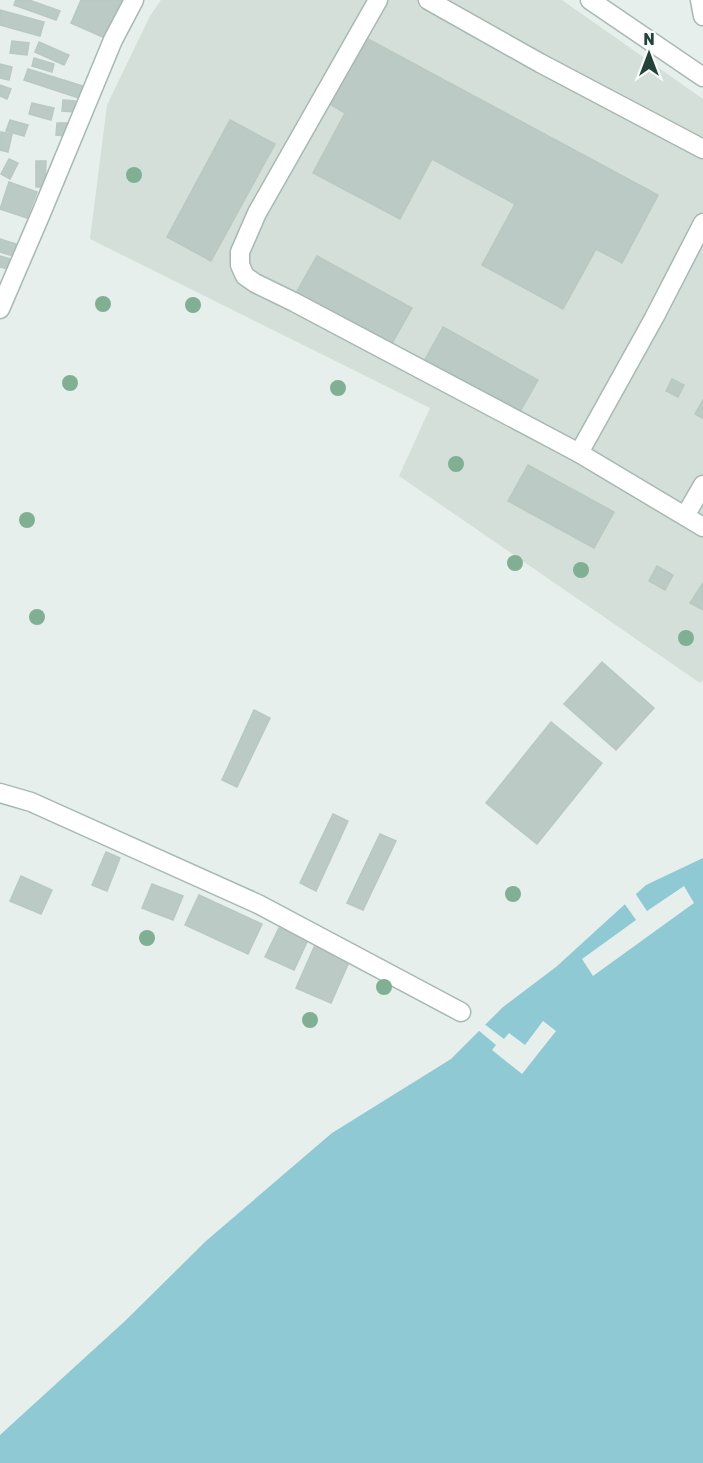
<svg xmlns="http://www.w3.org/2000/svg" width="703" height="1463" viewBox="0 0 703 1463" font-family="Rubik,sans-serif">
  <rect width="100%" height="100%" fill="#e6efeb"/>
  <!-- built -->
  <polygon fill="#d4dfda" points="161,0 562,0 703,99 703,680 700,683 399,476 430,408 90,239 107,105 150,16"/>
  <!-- water -->
  <polygon fill="#8ec9d4" points="703,858 703,1463 0,1463 0,1435 125,1321 206,1241 332,1133 451,1059 503,1007 556,967 646,885"/>
  <!-- pier -->
  <g fill="#e6efeb">
    <polygon points="684,886 694,903 593,976 582,959 636,920 624,903 635,893 647,911"/>
    <polygon points="543,1021 556,1031 522,1074 492,1050 496,1045 477,1029 483,1023 504,1039 509,1033 525,1045"/>
  </g>
  <!-- building -->
  <g fill="#bbcac4" stroke="#b8c9c2" stroke-width="1.5">
    <polygon points="16,0 29,0 60,11 56,20 14,5"/>
    <polygon points="81,0 122,0 105,38 71,23"/>
    <polygon points="0,10 44,22 40,36 0,25"/>
    <polygon points="366,38 658,195 622,263 596,249 563,309 482,265 515,204 432,159 400,219 313,173 345,113 330,104"/>
    <polygon points="12,41 29,43 27,55 10,53"/>
    <polygon points="39,42 69,55 64,65 35,52"/>
    <polygon points="34,58 54,64 52,72 32,66"/>
    <polygon points="0,64 12,67 9,80 0,78"/>
    <polygon points="28,69 86,87 82,99 24,80"/>
    <polygon points="0,85 11,89 7,99 0,96"/>
    <polygon points="63,100 75,101 75,112 62,111"/>
    <polygon points="32,103 54,108 51,120 29,114"/>
    <polygon points="10,120 28,125 24,136 6,131"/>
    <polygon points="230,120 275,144 211,261 167,237"/>
    <polygon points="57,123 67,123 66,136 56,135"/>
    <polygon points="1,132 12,134 8,152 0,150"/>
    <polygon points="9,159 18,163 10,179 1,174"/>
    <polygon points="36,161 46,161 45,187 36,187"/>
    <polygon points="9,182 37,192 27,218 0,209"/>
    <polygon points="0,239 16,244 13,256 0,252"/>
    <polygon points="0,256 14,260 11,270 0,267"/>
    <polygon points="317,256 412,308 391,345 296,293"/>
    <polygon points="443,327 538,380 517,417 422,365"/>
    <polygon points="672,379 684,385 678,397 666,391"/>
    <polygon points="703,400 703,416 702,418 695,414"/>
    <polygon points="528,465 614,512 594,548 508,501"/>
    <polygon points="657,566 673,575 665,590 649,581"/>
    <polygon points="703,583 703,610 690,603"/>
    <polygon points="602,662 654,708 616,750 564,704"/>
    <polygon points="254,710 270,718 237,787 222,780"/>
    <polygon points="551,722 602,763 537,844 486,803"/>
    <polygon points="333,814 348,821 316,891 300,883"/>
    <polygon points="380,834 396,841 363,910 347,903"/>
    <polygon points="106,852 120,858 107,891 92,885"/>
    <polygon points="21,876 52,890 41,914 10,901"/>
    <polygon points="152,884 183,896 173,920 142,908"/>
    <polygon points="199,895 262,924 248,954 185,925"/>
    <polygon points="279,928 308,940 294,970 265,957"/>
    <polygon points="315,945 350,960 331,1003 296,988"/>
  </g>
  <g fill="none" stroke-linecap="round" stroke-linejoin="round">
    <defs>
      <g id="minor">
        <polyline points="378,0 257,213 240,252 240,265 245,276 255,283 294,302 579,453 703,527"/>
        <polyline points="428,0 540,63 703,149"/>
        <polyline points="590,0 703,77"/>
        <polyline points="700,0 703,16"/>
        <polyline points="0,309 40,216 113,40 134,0"/>
        <polyline points="579,453 654,318 703,223"/>
        <polyline points="685,516 703,485"/>
        <polyline points="0,793 31,802 258,904 461,1012"/>
      </g>
    </defs>
    <!-- minor casing -->
    <use href="#minor" stroke="#a8b8b2" stroke-width="21"/>
    <!-- minor -->
    <use href="#minor" stroke="#fff" stroke-width="18"/>
  </g>
  <!-- trees -->
  <g fill="#80af93">
    <circle cx="134" cy="175" r="8"/>
    <circle cx="103" cy="304" r="8"/>
    <circle cx="193" cy="305" r="8"/>
    <circle cx="70" cy="383" r="8"/>
    <circle cx="338" cy="388" r="8"/>
    <circle cx="456" cy="464" r="8"/>
    <circle cx="27" cy="520" r="8"/>
    <circle cx="515" cy="563" r="8"/>
    <circle cx="581" cy="570" r="8"/>
    <circle cx="37" cy="617" r="8"/>
    <circle cx="686" cy="638" r="8"/>
    <circle cx="513" cy="894" r="8"/>
    <circle cx="147" cy="938" r="8"/>
    <circle cx="384" cy="987" r="8"/>
    <circle cx="310" cy="1020" r="8"/>
  </g>
  <!-- north arrow -->
  <g transform="translate(649 54)" stroke="#f7fbf9" stroke-width="4.5" paint-order="stroke">
  <path d="M0-4.5L10 22L0 15L-10 22Z" fill="#24423a"/>
  <text y="-9" font-size="16" font-weight="bold" text-anchor="middle" fill="#24423a">N</text>
  </g>
</svg>
